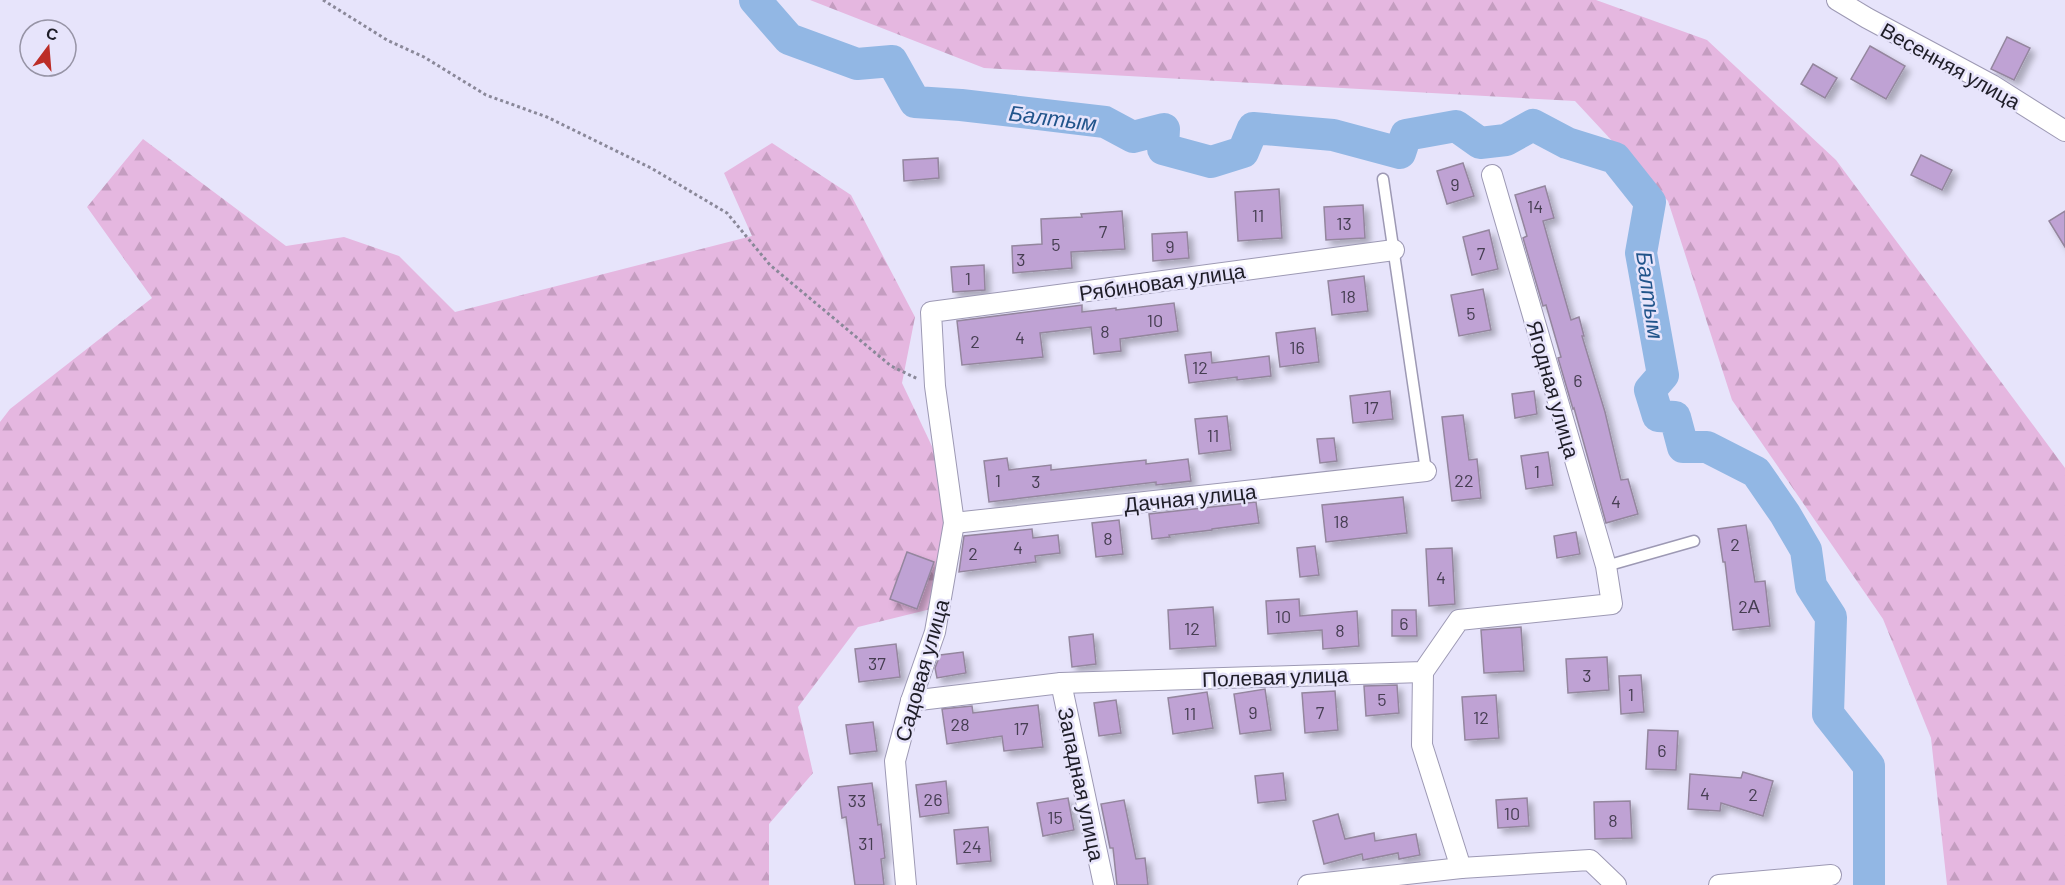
<svg xmlns="http://www.w3.org/2000/svg" width="2065" height="885" viewBox="0 0 2065 885" font-family="Barlow,sans-serif">
  <defs>
    <pattern id="forest-firs" width="22" height="20" patternUnits="userSpaceOnUse" patternTransform="scale(1.5)"><rect width="22" height="20" fill="#e5b7e0"/><path d="M5 1l3.5 6h-7zM16 11l3.5 6h-7z" fill="#c49dc0"/></pattern>
    <filter id="shadow"><feDropShadow dx="5" dy="5" stdDeviation="3" flood-color="#0004"/></filter>
  </defs>
  <rect width="100%" height="100%" fill="#e7e4fb"/>
  <!-- forest -->
  <g fill="url(#forest-firs)">
    <polygon points="810,0 1596,0 1707,40 1836,160 2065,468 2065,885 1947,885 1931,738 1883,619 1732,400 1668,201 1575,101 984,68"/>
    <polygon points="143,139 286,246 344,237 399,256 455,312 752,236 724,173 772,143 851,195 915,317 902,383 956,497 939,607 858,627 798,707 813,773 769,824 769,885 0,885 0,422 10,409 152,298 87,207"/>
  </g>
  <g fill="none" stroke-linecap="round" stroke-linejoin="round">
    <!-- river -->
    <polyline stroke="#92b7e4" stroke-width="32" points="755,0 789,39 857,64 892,61 915,102 961,105 1105,122 1133,137 1164,129 1163,149 1211,162 1243,152 1253,128 1333,135 1400,153 1406,135 1456,126 1480,143 1506,140 1533,125 1567,143 1615,158 1650,202 1641,253 1663,375 1650,390 1658,416 1675,417 1683,447 1707,447 1756,472 1785,514 1806,550 1811,586 1831,617 1828,714 1869,766 1869,885"/>
  </g>
  <!-- building -->
  <g fill="#bfa2d4" stroke="#94869e" stroke-width="1.5" filter="url(#shadow)">
    <polygon points="2007,37 2030,48 2014,80 1991,69"/>
    <polygon points="1870,46 1905,66 1886,99 1851,79"/>
    <polygon points="1813,64 1837,78 1825,98 1801,84"/>
    <polygon points="1921,155 1952,170 1942,190 1911,175"/>
    <polygon points="938,158 939,178 904,181 903,160"/>
    <polygon points="1463,163 1474,196 1447,204 1437,171"/>
    <polygon points="1545,186 1554,218 1543,221 1555,264 1571,320 1579,317 1584,336 1582,336 1605,412 1621,480 1628,479 1638,514 1606,523 1574,408 1573,409 1558,358 1561,357 1546,305 1543,306 1523,238 1527,236 1515,195"/>
    <polygon points="1279,189 1282,238 1238,241 1235,192"/>
    <polygon points="1363,205 1365,238 1326,240 1324,207"/>
    <polygon points="1122,211 1125,249 1071,252 1072,268 1013,273 1012,246 1042,244 1041,219 1082,217 1081,214"/>
    <polygon points="2065,211 2065,247 2049,221"/>
    <polygon points="1489,230 1498,269 1472,275 1463,237"/>
    <polygon points="1187,232 1189,258 1153,261 1152,234"/>
    <polygon points="984,265 985,290 953,292 951,267"/>
    <polygon points="1364,276 1368,311 1332,315 1328,281"/>
    <polygon points="1483,289 1491,330 1459,336 1451,295"/>
    <polygon points="1174,303 1178,331 1120,339 1121,351 1094,354 1091,327 1040,333 1043,357 962,365 957,321 1082,305 1082,312 1116,308 1116,310"/>
    <polygon points="1315,328 1319,362 1280,367 1276,333"/>
    <polygon points="1211,352 1212,363 1269,356 1271,376 1237,380 1237,377 1189,383 1185,355"/>
    <polygon points="1390,391 1393,419 1353,423 1350,396"/>
    <polygon points="1534,391 1537,414 1515,418 1512,394"/>
    <polygon points="1463,415 1469,460 1477,459 1481,498 1452,501 1442,417"/>
    <polygon points="1227,416 1231,450 1199,454 1195,419"/>
    <polygon points="1334,438 1337,461 1320,463 1317,439"/>
    <polygon points="1548,452 1553,485 1526,489 1521,456"/>
    <polygon points="1007,458 1009,470 1051,465 1051,470 1146,460 1146,464 1188,459 1191,481 1156,485 1156,482 989,502 984,461"/>
    <polygon points="1403,497 1407,533 1326,542 1322,505"/>
    <polygon points="1256,502 1259,523 1212,529 1212,530 1169,535 1170,537 1152,539 1149,514"/>
    <polygon points="1119,520 1123,554 1096,557 1092,523"/>
    <polygon points="1746,525 1755,582 1765,581 1770,626 1733,630 1725,562 1723,562 1718,529"/>
    <polygon points="1032,529 1033,538 1058,535 1060,553 1035,556 1036,562 959,572 964,536"/>
    <polygon points="1576,532 1580,554 1557,558 1554,536"/>
    <polygon points="1315,546 1319,575 1300,577 1297,548"/>
    <polygon points="1452,548 1455,604 1429,606 1426,549"/>
    <polygon points="907,552 934,562 917,609 890,599"/>
    <polygon points="1299,599 1300,616 1357,611 1359,646 1323,649 1322,630 1268,634 1266,601"/>
    <polygon points="1213,607 1216,646 1170,649 1168,610"/>
    <polygon points="1392,610 1416,610 1417,636 1392,636"/>
    <polygon points="1521,627 1524,671 1484,673 1481,630"/>
    <polygon points="1093,634 1096,664 1072,667 1069,637"/>
    <polygon points="896,644 900,677 859,682 855,649"/>
    <polygon points="963,652 966,673 937,678 935,668 940,655"/>
    <polygon points="1607,657 1609,690 1568,693 1566,659"/>
    <polygon points="1641,675 1644,712 1621,714 1619,676"/>
    <polygon points="1397,685 1399,713 1366,716 1364,686"/>
    <polygon points="1265,689 1271,730 1240,734 1234,694"/>
    <polygon points="1335,691 1338,730 1305,733 1302,693"/>
    <polygon points="1207,692 1213,728 1173,734 1168,698"/>
    <polygon points="1496,695 1499,738 1465,740 1462,697"/>
    <polygon points="1116,700 1121,733 1099,736 1094,703"/>
    <polygon points="1038,705 1043,747 1004,751 1002,736 947,744 942,709 972,706 973,713"/>
    <polygon points="873,722 877,751 850,754 846,725"/>
    <polygon points="1648,730 1678,731 1676,770 1646,769"/>
    <polygon points="1743,772 1773,781 1763,816 1721,803 1720,811 1688,809 1690,774 1741,778"/>
    <polygon points="1283,773 1286,800 1258,803 1255,776"/>
    <polygon points="946,781 949,813 920,817 916,785"/>
    <polygon points="872,783 878,825 881,824 885,858 881,859 884,885 855,885 846,817 842,818 838,787"/>
    <polygon points="1068,798 1074,830 1043,836 1037,803"/>
    <polygon points="1527,798 1529,826 1498,828 1496,800"/>
    <polygon points="1124,800 1136,859 1145,858 1148,885 1117,885 1113,848 1110,848 1101,804"/>
    <polygon points="1630,801 1632,838 1595,839 1594,802"/>
    <polygon points="1338,814 1345,839 1374,833 1375,841 1416,834 1420,855 1399,859 1398,853 1363,860 1362,854 1324,864 1313,821"/>
    <polygon points="988,827 991,861 957,864 954,830"/>
  </g>
  <g fill="none" stroke-linecap="round" stroke-linejoin="round">
    <defs>
      <g id="service">
        <polyline points="1383,179 1426,471"/>
        <polyline points="1606,566 1694,541"/>
      </g>
      <g id="minor">
        <polyline points="1837,0 1867,18 1992,85 2065,131"/>
        <polyline points="954,523 1426,471"/>
        <polyline points="1423,672 1422,745 1461,868"/>
        <polyline points="1061,683 1104,885"/>
        <polyline points="911,701 1061,683 1423,672 1459,620 1612,604 1606,566 1492,175"/>
        <polyline points="906,885 895,761 911,701 935,632 954,523 935,386 931,312 1394,250"/>
        <polyline points="1308,885 1461,868 1590,860 1616,885"/>
        <polyline points="1719,885 1831,875"/>
      </g>
    </defs>
    <!-- service casing -->
    <use href="#service" stroke="#9d99b4" stroke-width="13"/>
    <!-- minor casing -->
    <use href="#minor" stroke="#9d99b4" stroke-width="22"/>
    <!-- path -->
    <polyline stroke="#8a8899" stroke-width="3" stroke-dasharray="3 3" stroke-linecap="butt" points="323,0 387,40 424,57 486,95 547,117 651,168 727,213 770,265 891,366 918,379"/>
    <!-- service -->
    <use href="#service" stroke="#fff" stroke-width="10"/>
    <!-- minor -->
    <use href="#minor" stroke="#fff" stroke-width="20"/>
  </g>
  <g text-anchor="middle" dominant-baseline="central" stroke-width="5" stroke-linejoin="round" paint-order="stroke">
    <!-- number labels -->
    <g font-size="18" fill="#463e52">
      <text x="1455" y="184">9</text>
      <text x="1535" y="206">14</text>
      <text x="1258" y="215">11</text>
      <text x="1344" y="223">13</text>
      <text x="1103" y="231">7</text>
      <text x="1056" y="244">5</text>
      <text x="1170" y="246">9</text>
      <text x="1481" y="253">7</text>
      <text x="1021" y="259">3</text>
      <text x="968" y="278">1</text>
      <text x="1348" y="296">18</text>
      <text x="1471" y="313">5</text>
      <text x="1155" y="320">10</text>
      <text x="1105" y="331">8</text>
      <text x="1020" y="337">4</text>
      <text x="975" y="341">2</text>
      <text x="1297" y="347">16</text>
      <text x="1200" y="367">12</text>
      <text x="1578" y="380">6</text>
      <text x="1371" y="407">17</text>
      <text x="1213" y="435">11</text>
      <text x="1537" y="471">1</text>
      <text x="998" y="480">1</text>
      <text x="1464" y="480">22</text>
      <text x="1036" y="481">3</text>
      <text x="1616" y="501">4</text>
      <text x="1341" y="521">18</text>
      <text x="1108" y="538">8</text>
      <text x="1735" y="544">2</text>
      <text x="1018" y="547">4</text>
      <text x="973" y="553">2</text>
      <text x="1441" y="577">4</text>
      <text x="1749" y="606">2А</text>
      <text x="1283" y="616">10</text>
      <text x="1404" y="623">6</text>
      <text x="1192" y="628">12</text>
      <text x="1340" y="630">8</text>
      <text x="877" y="663">37</text>
      <text x="1587" y="675">3</text>
      <text x="1631" y="694">1</text>
      <text x="1382" y="699">5</text>
      <text x="1253" y="712">9</text>
      <text x="1320" y="712">7</text>
      <text x="1190" y="713">11</text>
      <text x="1481" y="717">12</text>
      <text x="960" y="724">28</text>
      <text x="1021" y="728">17</text>
      <text x="1662" y="750">6</text>
      <text x="1705" y="793">4</text>
      <text x="1753" y="794">2</text>
      <text x="933" y="799">26</text>
      <text x="857" y="800">33</text>
      <text x="1512" y="813">10</text>
      <text x="1055" y="817">15</text>
      <text x="1613" y="820">8</text>
      <text x="866" y="843">31</text>
      <text x="972" y="846">24</text>
    </g>
    <!-- street labels -->
    <g font-size="21" fill="#1e1d27" stroke="#e7e4fb">
      <text transform="translate(1951 65) rotate(29)">Весенняя улица</text>
      <text transform="translate(1162 281) rotate(-8)">Рябиновая улица</text>
      <text transform="translate(1554 389) rotate(74)">Ягодная улица</text>
      <text transform="translate(1190 497) rotate(-6)">Дачная улица</text>
      <text transform="translate(921 670) rotate(-74)">Садовая улица</text>
      <text transform="translate(1275 676) rotate(-2)">Полевая улица</text>
      <text transform="translate(1082 784) rotate(78)">Западная улица</text>
    </g>
    <!-- water labels -->
    <g font-size="22" font-style="italic" fill="#21548b" stroke="#e7e4fb">
      <text transform="translate(1053 117) rotate(7)">Балтым</text>
      <text transform="translate(1651 295) rotate(82)">Балтым</text>
    </g>
  </g>
  <!-- north arrow -->
  <g transform="translate(48 48) rotate(16)"><circle r="28" fill="#e7e4fb" stroke="#9794a6" stroke-width="1.5"/>
  <path d="M0-4.5L10 22L0 15L-10 22Z" fill="#bc2d27"/>
  <text y="-9" font-size="16" font-weight="bold" text-anchor="middle" fill="#1e1d27">С</text>
  </g>
</svg>
